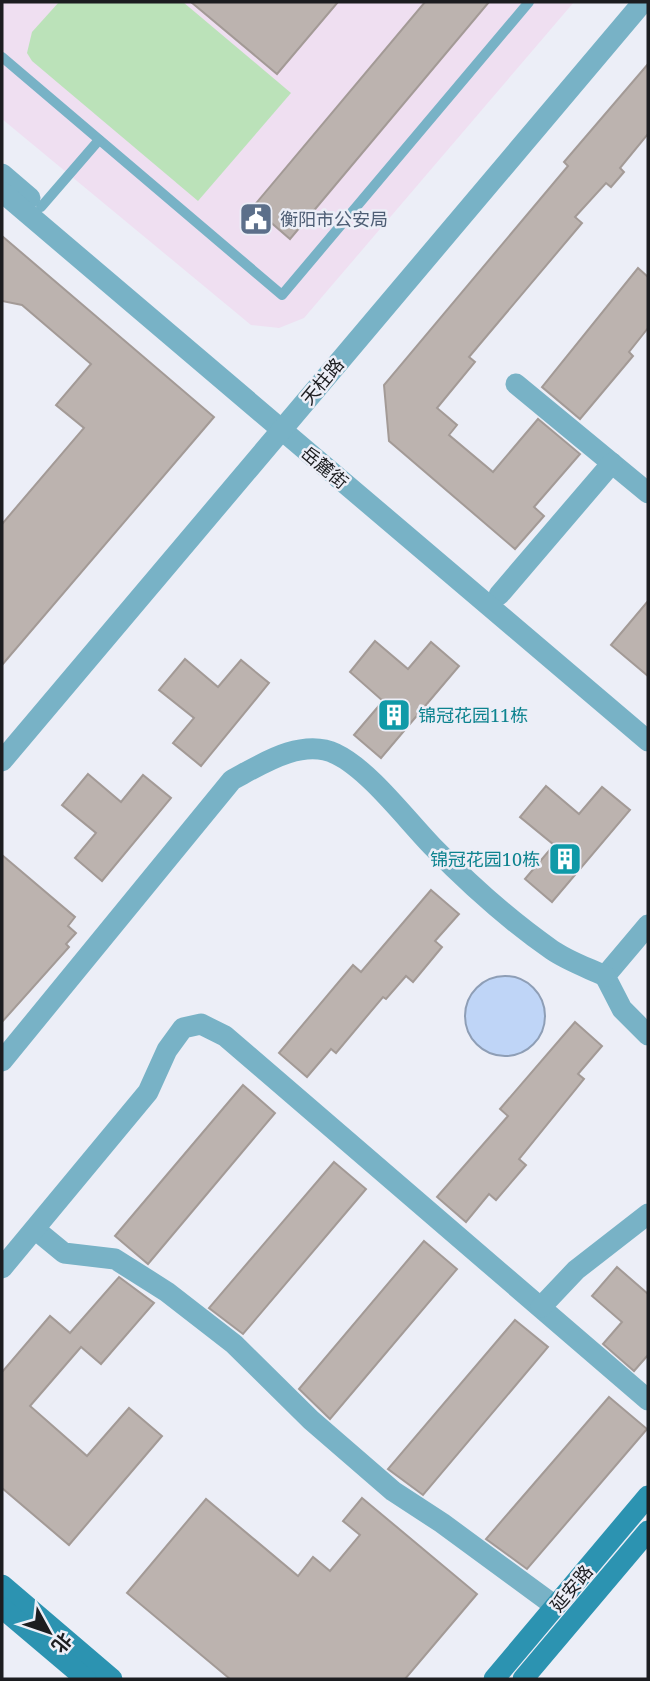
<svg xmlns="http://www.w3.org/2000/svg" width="650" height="1681" viewBox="0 0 650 1681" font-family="'Noto Serif','Noto Sans SC',serif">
  <rect width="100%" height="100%" fill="#eceef7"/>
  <!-- commercial -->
  <polygon fill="#efdff1" points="2,2 574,2 304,318 279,328 251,325 2,119"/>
  <!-- green -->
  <polygon fill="#bbe2b9" points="59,2 183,2 291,93 198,201 32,61 27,53 32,32"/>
  <!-- water -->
  <circle fill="#bfd5f7" stroke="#8e9eb6" stroke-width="2" cx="505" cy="1016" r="40"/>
  <!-- building -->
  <g fill="#bcb3af" stroke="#a39a96" stroke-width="2">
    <polygon points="191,2 338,2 277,74"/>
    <polygon points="425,2 489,2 290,239 253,207"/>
    <polygon points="648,64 648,134 620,168 624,172 611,187 606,183 575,217 582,223 469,357 475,362 437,408 457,425 449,435 493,472 538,419 580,454 534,507 544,516 515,549 389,441 384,385 568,166 564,162"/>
    <polygon points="2,236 214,417 2,665 2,524 84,428 56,405 91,364 22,305 2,301"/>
    <polygon points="638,268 648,277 648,328 629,352 633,356 580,419 542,387"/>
    <polygon points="648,601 648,676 611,645"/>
    <polygon points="375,641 408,669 431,642 459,666 381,758 354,735 383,701 350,672"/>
    <polygon points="185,659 218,687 241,660 269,683 201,766 173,743 194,718 159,690"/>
    <polygon points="88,774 121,802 143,775 171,798 102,881 75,858 96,833 62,805"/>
    <polygon points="546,786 579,814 602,787 630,810 552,902 525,879 554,845 520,817"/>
    <polygon points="2,855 75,917 68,926 76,933 66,944 69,947 2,1022"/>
    <polygon points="431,890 459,914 435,941 442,947 413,982 406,976 386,999 383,997 336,1053 331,1049 307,1077 279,1053 353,965 361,972"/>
    <polygon points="575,1022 602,1046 578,1074 584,1079 519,1159 526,1165 496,1200 489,1194 466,1222 437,1197 508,1116 500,1109"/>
    <polygon points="243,1085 275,1113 148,1264 115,1236"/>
    <polygon points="334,1162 366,1189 243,1334 209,1308"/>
    <polygon points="424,1241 457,1269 330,1419 299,1389"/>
    <polygon points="617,1267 648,1294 648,1355 634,1371 603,1344 622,1322 592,1296"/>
    <polygon points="119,1277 154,1303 101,1364 81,1347 30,1406 87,1456 129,1408 162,1436 69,1545 2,1488 2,1372 50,1316 70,1333"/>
    <polygon points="515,1320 548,1347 423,1495 388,1469"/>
    <polygon points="609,1397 647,1429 527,1569 486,1539"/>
    <polygon points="362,1498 477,1594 405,1679 230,1679 127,1593 206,1499 298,1576 313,1557 330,1571 360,1535 343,1521"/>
  </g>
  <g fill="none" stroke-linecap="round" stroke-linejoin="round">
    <!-- service -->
    <g stroke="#78b2c6" stroke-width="10">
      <polyline points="2,57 282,295 529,2"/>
      <polyline points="41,207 99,140"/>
    </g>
    <!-- minor -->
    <g stroke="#78b2c6" stroke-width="21">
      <polyline points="516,384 648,493"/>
      <polyline points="499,595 612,463"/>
      <polyline points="648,925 605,976 622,1009 648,1035"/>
      <path d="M2,1061L232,780C260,765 302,737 336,754C368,769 406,819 432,846C468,883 509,920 552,950C568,961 588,968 605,976"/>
      <polyline points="36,1230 64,1253 115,1259 167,1292 234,1344 311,1420 393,1491 442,1523 555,1606"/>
      <polyline points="2,1268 148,1092 167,1050 183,1028 201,1024 225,1036 648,1400"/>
      <polyline points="541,1307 576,1270 648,1214"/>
    </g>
    <!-- tertiary -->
    <g stroke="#78b2c6" stroke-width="21">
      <polyline points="2,174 30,198"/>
      <polyline points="2,192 648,741"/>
      <polyline points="2,761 643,2"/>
    </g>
    <!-- secondary -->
    <g stroke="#2c93b1" stroke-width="21">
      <polyline points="2,1585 112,1679"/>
      <polyline points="2,1608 86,1679"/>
      <polyline points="494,1679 648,1496"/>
      <polyline points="523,1679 648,1531"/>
    </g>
  </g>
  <!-- icons -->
  <defs>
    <symbol id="civic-square" viewBox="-11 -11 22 22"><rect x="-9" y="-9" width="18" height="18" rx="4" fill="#5c6f8a" stroke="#eceef7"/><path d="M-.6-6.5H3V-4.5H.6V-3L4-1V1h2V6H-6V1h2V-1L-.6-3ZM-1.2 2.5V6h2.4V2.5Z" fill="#fff"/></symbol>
    <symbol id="building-square" viewBox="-11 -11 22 22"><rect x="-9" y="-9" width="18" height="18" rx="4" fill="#0f9aa8" stroke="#eceef7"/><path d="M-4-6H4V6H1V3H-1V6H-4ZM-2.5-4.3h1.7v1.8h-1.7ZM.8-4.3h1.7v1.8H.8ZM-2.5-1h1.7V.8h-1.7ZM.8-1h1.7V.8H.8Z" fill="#fff"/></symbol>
  </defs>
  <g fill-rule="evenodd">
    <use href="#civic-square" x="237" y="200" width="38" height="38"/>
    <use href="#building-square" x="375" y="696" width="38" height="38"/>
    <use href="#building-square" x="546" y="840" width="38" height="38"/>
  </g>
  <g text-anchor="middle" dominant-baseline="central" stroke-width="5" stroke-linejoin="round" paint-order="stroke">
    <!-- service labels -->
    <g font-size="18" fill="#4e5e75" stroke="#eceef7" text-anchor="start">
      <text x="280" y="219">衡阳市公安局</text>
    </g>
    <!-- street labels -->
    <g font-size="18" fill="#1c1d20" stroke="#eceef7">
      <text transform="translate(322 381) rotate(-50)">天柱路</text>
      <text transform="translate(325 467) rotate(40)">岳麓街</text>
      <text transform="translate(571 1588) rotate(-50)">延安路</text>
    </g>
    <!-- culture labels -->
    <g font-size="18" fill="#0d838f" stroke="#eceef7" text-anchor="start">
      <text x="418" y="715">锦冠花园11栋</text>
      <text x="540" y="859" text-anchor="end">锦冠花园10栋</text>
    </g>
  </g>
  <!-- border -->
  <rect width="650" height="1681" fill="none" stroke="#1c1d20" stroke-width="7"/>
  <!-- north arrow -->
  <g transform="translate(49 1632) rotate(130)" stroke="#eceef7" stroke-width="5" paint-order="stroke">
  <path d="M0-5L12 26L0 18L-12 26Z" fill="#1c1d20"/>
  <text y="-10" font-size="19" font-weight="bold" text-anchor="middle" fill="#1c1d20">北</text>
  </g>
</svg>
